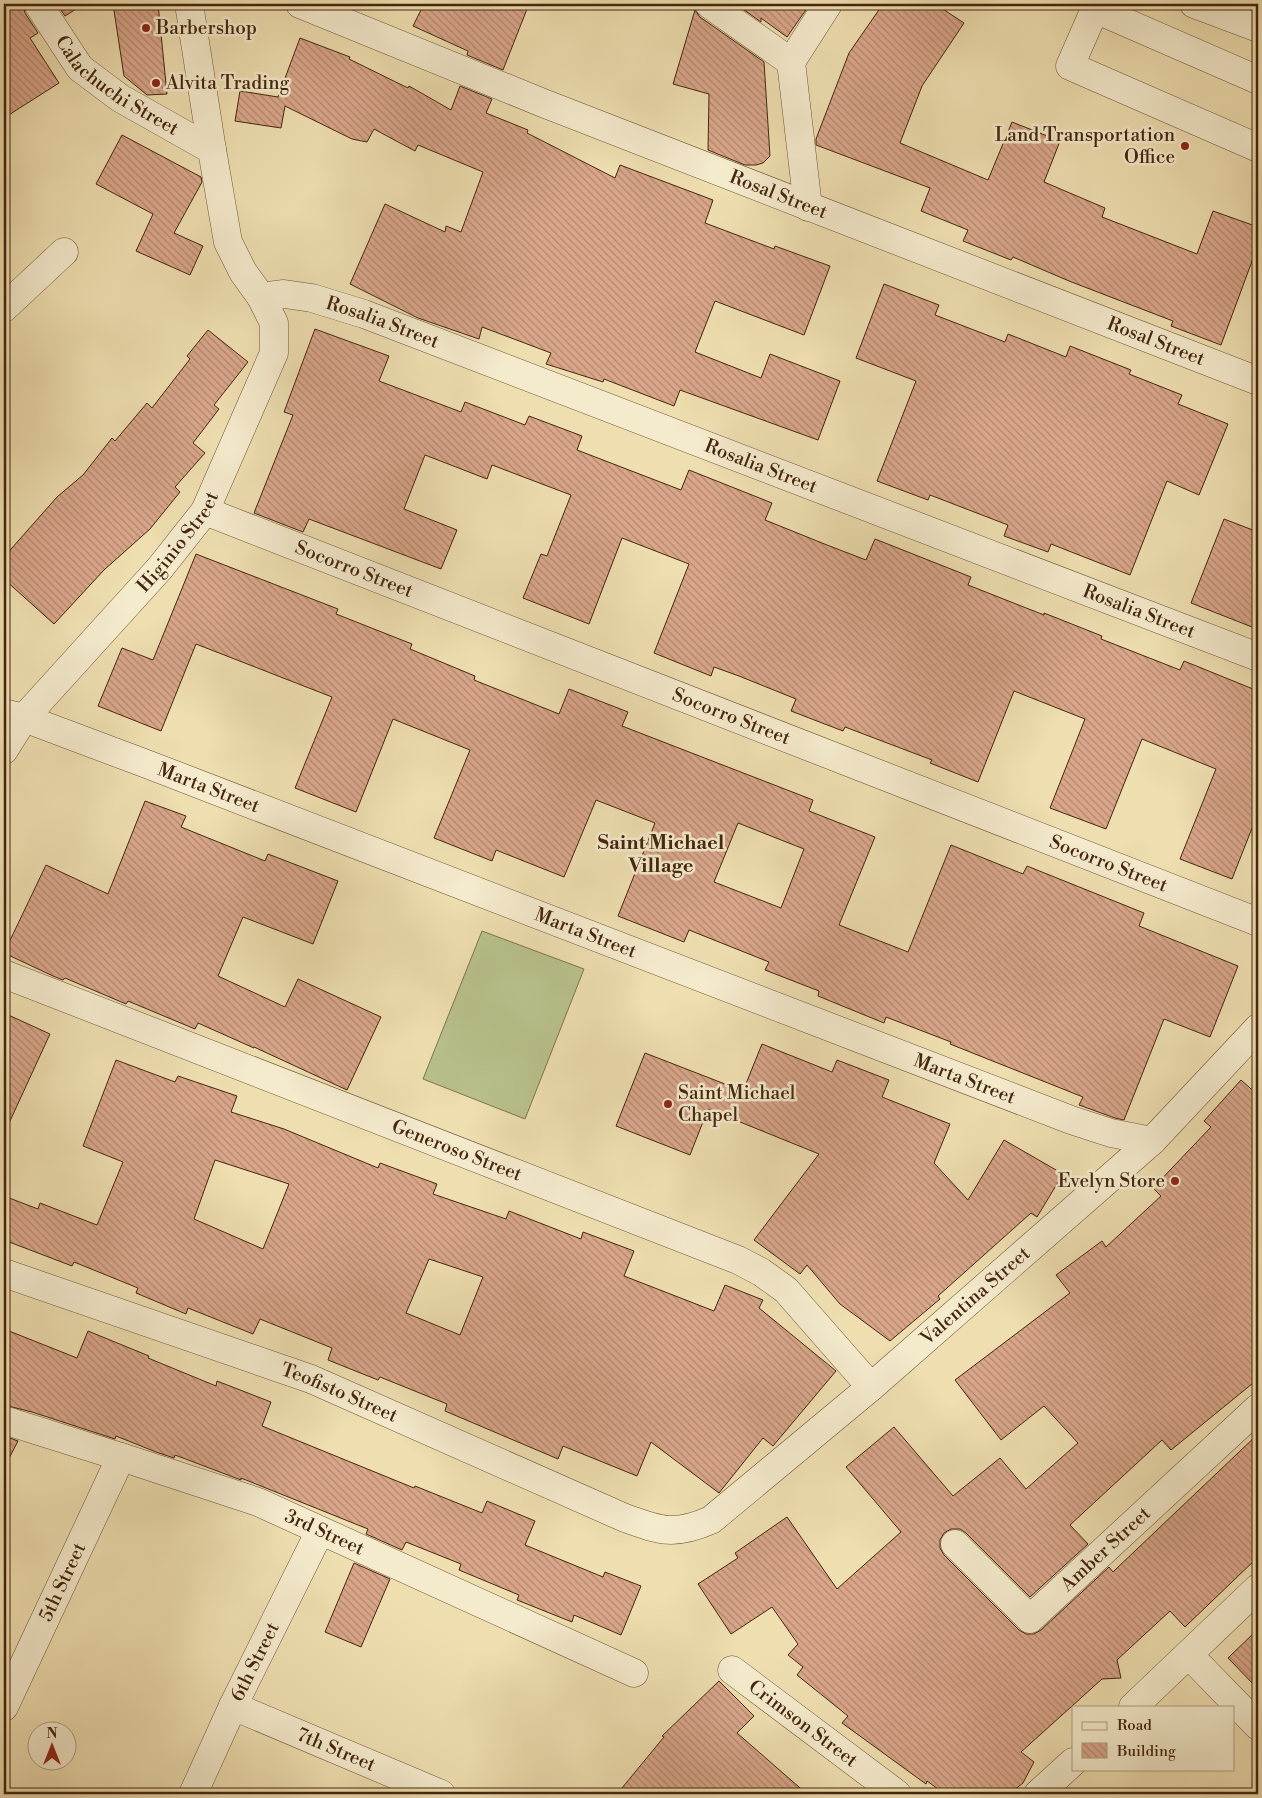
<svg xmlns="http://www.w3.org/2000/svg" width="1262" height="1798" viewBox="0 0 1262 1798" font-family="'Libre Bodoni',serif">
  <defs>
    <pattern id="building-back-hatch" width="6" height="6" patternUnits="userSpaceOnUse" patternTransform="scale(1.25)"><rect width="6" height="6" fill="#d9a68a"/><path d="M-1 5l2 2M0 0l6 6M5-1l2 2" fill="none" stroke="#b2876f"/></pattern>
  </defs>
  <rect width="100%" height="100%" fill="#eedeb0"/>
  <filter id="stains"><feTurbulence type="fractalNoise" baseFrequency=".004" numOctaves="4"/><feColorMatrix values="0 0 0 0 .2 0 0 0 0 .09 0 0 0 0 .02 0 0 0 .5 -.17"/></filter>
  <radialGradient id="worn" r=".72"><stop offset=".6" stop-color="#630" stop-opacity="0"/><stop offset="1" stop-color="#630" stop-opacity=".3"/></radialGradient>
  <!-- pitch -->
  <polygon fill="#b8c18c" stroke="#7e744d" points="482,931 584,969 525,1119 423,1079"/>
  <!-- building -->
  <g fill="url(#building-back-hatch)" stroke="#44260e" fill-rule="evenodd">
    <polygon points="4,4 23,4 25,13 38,33 30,38 59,83 4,118"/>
    <polygon points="57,4 84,4 65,16"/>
    <polygon points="113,4 158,4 167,94 147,95 124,76"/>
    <polygon points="424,4 529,4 503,70 467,55 468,51 413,26"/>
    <polygon points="736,4 810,4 787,37 761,18 761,22"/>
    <polygon points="883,4 935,4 964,23 922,86 900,143 988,180 1012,122 1060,141 1044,182 1105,208 1102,217 1197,254 1213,211 1258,227 1258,245 1221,345 1171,326 1173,321 1069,281 1013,257 1011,260 963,241 968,230 921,211 930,188 816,145 816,139 849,53"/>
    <polygon points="695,10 700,17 764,62 770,156 763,163 756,165 745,165 708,150 709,94 673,84"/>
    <polygon points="300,38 350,57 349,59 408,88 409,86 451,110 460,86 492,99 486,113 528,130 527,133 615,178 620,165 713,200 705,223 774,249 775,246 830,266 804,335 715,301 695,352 761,378 770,354 840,381 818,440 680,390 674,406 604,379 603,382 546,364 551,353 482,327 479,339 418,318 350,284 385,204 445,232 446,226 461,232 483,172 418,145 415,151 374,129 367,142 352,139 285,106 281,128 235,121 240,91 278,97"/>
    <polygon points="122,135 201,177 202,182 174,233 203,246 190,275 136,251 153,214 96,184"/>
    <polygon points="884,284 939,305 935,315 1005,342 1008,334 1066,357 1070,346 1131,370 1129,374 1182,395 1178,404 1228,424 1199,495 1167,481 1130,575 1051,544 1048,552 1004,536 1008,525 930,495 928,500 877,481 916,381 856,358"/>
    <polygon points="315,329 389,356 379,381 461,412 465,402 525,425 529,416 582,436 577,450 681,490 689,470 772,503 765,520 827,545 866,560 875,539 971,577 968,585 1044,615 1044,613 1102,636 1101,639 1180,670 1184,661 1258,691 1258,813 1232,879 1180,859 1216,769 1142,739 1106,829 1050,808 1085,719 1014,691 978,782 930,763 932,760 845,727 843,731 791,711 796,699 739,676 714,667 711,676 654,653 689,564 622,538 589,624 523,598 541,554 547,556 571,495 492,465 487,479 425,455 404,509 457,530 441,569 309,519 303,532 254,513 293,415 284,412"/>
    <polygon points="208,330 248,362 214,405 219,409 193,443 205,453 175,487 180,492 150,529 104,570 54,624 4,579 4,557 57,497 83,475 112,438 115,441 147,403 152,408 190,359 187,356"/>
    <polygon points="1224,519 1258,532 1258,611 1252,627 1191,603"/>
    <path d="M196,554L338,609L336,614L412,644L410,649L475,676L474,680L559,714L569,689L628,712L622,726L813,800L809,811L875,837L839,925L908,952L951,845L1023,874L1027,866L1144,913L1139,926L1238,966L1210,1037L1164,1019L1124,1120L1115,1118L1079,1105L1083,1097L950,1044L951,1042L886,1017L884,1023L818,996L819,991L765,970L769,962L689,930L684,942L618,916L655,823L596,800L564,877L496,850L492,861L434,838L470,750L393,719L356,812L295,788L332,697L196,644L161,731L98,706L122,648L153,660ZM738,823L804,849L781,908L714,882Z"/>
    <polygon points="145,801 186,816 181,827 265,861 268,854 338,881 313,944 243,917 218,976 285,1007 298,979 381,1017 347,1090 254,1047 254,1048 198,1023 195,1029 128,1001 126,1004 65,978 63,980 53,976 4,953 46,865 108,894"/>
    <polygon points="4,1013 50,1034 4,1134"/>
    <polygon points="762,1044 832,1072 837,1060 889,1080 882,1097 950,1124 934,1163 968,1200 1004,1140 1063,1174 1037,1217 1031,1213 938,1296 940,1299 890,1341 840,1304 807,1265 800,1274 754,1240 819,1154 708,1109 690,1155 616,1126 645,1053 743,1091"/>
    <path d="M116,1060L175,1082L178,1076L237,1096L231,1112L284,1129L378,1168L380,1163L437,1184L433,1194L506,1219L509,1211L581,1239L583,1232L634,1251L624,1276L714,1311L725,1285L763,1300L759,1308L836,1371L773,1446L763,1438L719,1493L651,1442L637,1476L563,1446L558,1459L445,1411L447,1404L380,1377L378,1380L328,1360L332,1348L260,1319L253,1334L188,1308L186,1314L136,1293L138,1288L74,1262L72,1266L4,1240V1196L38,1209L40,1203L97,1225L123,1162L83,1146ZM215,1160L289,1184L263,1249L194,1219ZM429,1259L483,1277L460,1335L406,1313Z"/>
    <polygon points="1241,1080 1258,1095 1258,1379 1171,1450 1162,1440 1070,1525 1088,1544 1030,1597 966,1533 960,1529 951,1529 944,1533 940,1540 940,1548 944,1555 1019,1630 1026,1634 1034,1634 1041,1630 1109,1567 1113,1572 1116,1569 1258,1434 1258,1557 1185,1627 1170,1611 1117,1660 1121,1678 1102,1679 1021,1752 1034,1762 1023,1783 1009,1794 945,1794 927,1781 926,1784 842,1723 848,1716 797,1675 803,1667 788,1655 798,1644 772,1607 731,1634 698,1584 738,1558 735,1553 787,1517 837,1589 901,1532 846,1467 894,1427 953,1496 1000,1458 1026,1489 1078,1443 1044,1406 1001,1440 955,1380 1070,1293 1056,1275 1102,1241 1106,1247 1161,1196 1153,1188 1211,1127 1204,1121"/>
    <polygon points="4,1329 77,1358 88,1331 149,1356 148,1358 216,1386 217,1381 271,1402 262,1426 414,1488 415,1486 482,1513 487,1501 535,1521 525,1545 603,1577 605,1572 641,1586 621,1635 574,1615 572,1622 517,1600 519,1595 459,1570 461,1564 406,1542 402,1550 366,1534 368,1529 241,1478 241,1480 175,1455 174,1458 156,1452 116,1436 115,1439 32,1412 4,1405"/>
    <polygon points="4,1436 18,1441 4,1468"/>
    <polygon points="354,1563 390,1579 361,1647 325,1632"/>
    <polygon points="1258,1629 1258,1689 1228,1658"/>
    <polygon points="719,1681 754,1716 737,1733 807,1794 617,1794 664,1737 662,1736"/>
  </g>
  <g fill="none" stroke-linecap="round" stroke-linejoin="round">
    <defs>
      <g id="minor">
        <path id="s1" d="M38,4L80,68L120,98L212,150"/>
        <path id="s2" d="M300,4L543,103L1258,381"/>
        <polyline points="709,4 791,62"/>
        <polyline points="1194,4 1258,28"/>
        <polyline points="1258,80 1095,9 1070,66 1258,148"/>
        <polyline points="808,207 791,62 828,4"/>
        <path id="s3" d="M261,297L284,294L312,298L364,314L1258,657"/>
        <polyline points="4,308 64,252"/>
        <path id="s4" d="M205,511L1258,922"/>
        <path id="s5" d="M4,713L24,718L144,763L1071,1120L1111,1133L1152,1141"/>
        <path id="s6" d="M4,750L24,718L160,568L205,511L274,353V323L261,297L243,272L228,242L212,150L189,4"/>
        <path id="s7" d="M4,974L738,1260L761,1272L786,1290L871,1387"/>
        <path id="s8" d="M4,1273L311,1379L625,1518C661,1531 674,1536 711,1520L871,1387L1152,1141L1258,1028"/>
        <path id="s9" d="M4,1420L121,1457L258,1502L634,1673"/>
        <path id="s10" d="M955,1544L1030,1619L1258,1408"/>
        <polyline points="1189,1655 1258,1726"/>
        <path id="s11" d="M732,1670L897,1794"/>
        <path id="s12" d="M233,1706L441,1794"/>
        <path id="s13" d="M4,1707L121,1457"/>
        <polyline points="1133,1707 1258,1588"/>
        <path id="s14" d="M193,1794L233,1706L320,1531"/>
        <polyline points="1038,1794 1073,1762"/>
      </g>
    </defs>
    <!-- minor casing -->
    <use href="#minor" stroke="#6e5436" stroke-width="29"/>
    <!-- minor -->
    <use href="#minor" stroke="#f4eacc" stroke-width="28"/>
  </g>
  <!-- markers -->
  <g fill="#8f2418" stroke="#f4eacc" stroke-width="2">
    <circle cx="146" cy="28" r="5"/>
    <circle cx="156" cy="83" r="5"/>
    <circle cx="1185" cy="146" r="5"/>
    <circle cx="668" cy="1104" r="5"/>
    <circle cx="1175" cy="1181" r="5"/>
  </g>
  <g text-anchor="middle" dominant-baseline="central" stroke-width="5" stroke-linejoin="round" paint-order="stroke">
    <!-- poi labels -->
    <g font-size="19" fill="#44260e" stroke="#f4eacc" text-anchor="start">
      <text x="156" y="28">Barbershop</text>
      <text x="166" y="83">Alvita Trading</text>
      <text x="1175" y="135" text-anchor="end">Land Transportation<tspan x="1175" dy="22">Office</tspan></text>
      <text x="678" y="1093">Saint Michael<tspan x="678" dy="22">Chapel</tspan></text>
      <text x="1165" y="1181" text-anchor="end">Evelyn Store</text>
    </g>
    <!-- street labels -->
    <g font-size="19" fill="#44260e" stroke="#f4eacc">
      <text stroke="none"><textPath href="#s1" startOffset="116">Calachuchi Street</textPath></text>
      <text stroke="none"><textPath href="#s2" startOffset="515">Rosal Street</textPath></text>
      <text stroke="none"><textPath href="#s3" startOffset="126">Rosalia Street</textPath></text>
      <text stroke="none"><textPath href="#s2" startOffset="920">Rosal Street</textPath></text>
      <text stroke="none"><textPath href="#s3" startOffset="531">Rosalia Street</textPath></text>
      <text stroke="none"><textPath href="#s6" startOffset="272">Higinio Street</textPath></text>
      <text stroke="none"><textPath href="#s4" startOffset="160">Socorro Street</textPath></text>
      <text stroke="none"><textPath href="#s3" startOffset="936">Rosalia Street</textPath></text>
      <text stroke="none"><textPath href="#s4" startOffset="565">Socorro Street</textPath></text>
      <text stroke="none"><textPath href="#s5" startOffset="218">Marta Street</textPath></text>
      <text stroke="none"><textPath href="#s4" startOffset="970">Socorro Street</textPath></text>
      <text stroke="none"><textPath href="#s5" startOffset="622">Marta Street</textPath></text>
      <text stroke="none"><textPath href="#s5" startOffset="1028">Marta Street</textPath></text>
      <text stroke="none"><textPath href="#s7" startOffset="486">Generoso Street</textPath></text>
      <text stroke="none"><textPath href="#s8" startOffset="1104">Valentina Street</textPath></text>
      <text stroke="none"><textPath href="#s8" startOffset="356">Teofisto Street</textPath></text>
      <text stroke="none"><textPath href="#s9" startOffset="340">3rd Street</textPath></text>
      <text stroke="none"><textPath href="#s10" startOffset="209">Amber Street</textPath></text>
      <text stroke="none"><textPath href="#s13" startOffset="138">5th Street</textPath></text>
      <text stroke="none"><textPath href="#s14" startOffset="146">6th Street</textPath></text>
      <text stroke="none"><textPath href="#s11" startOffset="89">Crimson Street</textPath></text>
      <text stroke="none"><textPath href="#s12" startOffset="112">7th Street</textPath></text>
    </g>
    <!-- neighbourhood labels -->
    <g font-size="20" font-weight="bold" fill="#44260e" stroke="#f4eacc">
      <text x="661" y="843">Saint Michael<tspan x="661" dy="23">Village</tspan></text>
    </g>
  </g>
  <!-- margin -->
  <rect width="1262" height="1798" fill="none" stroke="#eedeb0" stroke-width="20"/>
  <rect x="5" y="5" width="1252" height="1788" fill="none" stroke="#44260e" stroke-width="2.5"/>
  <rect x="10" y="10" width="1242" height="1778" fill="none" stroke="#44260e"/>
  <!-- legend -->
  <rect x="1072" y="1706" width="162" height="65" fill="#f4eacc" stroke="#ae9c80"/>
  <rect x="1082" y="1722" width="25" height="8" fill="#f4eacc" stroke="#ae9c80"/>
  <text x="1117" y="1730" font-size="15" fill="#44260e">Road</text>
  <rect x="1082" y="1743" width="25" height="15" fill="url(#building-back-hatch)" stroke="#ae9c80"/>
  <text x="1117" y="1756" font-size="15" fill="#44260e">Building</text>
  <!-- north arrow -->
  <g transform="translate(52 1746)"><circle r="24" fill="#f4eacc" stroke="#ae9c80"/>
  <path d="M0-4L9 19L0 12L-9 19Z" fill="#8f2418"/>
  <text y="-8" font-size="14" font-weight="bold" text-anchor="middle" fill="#44260e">N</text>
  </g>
  <rect width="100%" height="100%" filter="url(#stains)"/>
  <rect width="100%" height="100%" fill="url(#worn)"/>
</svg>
